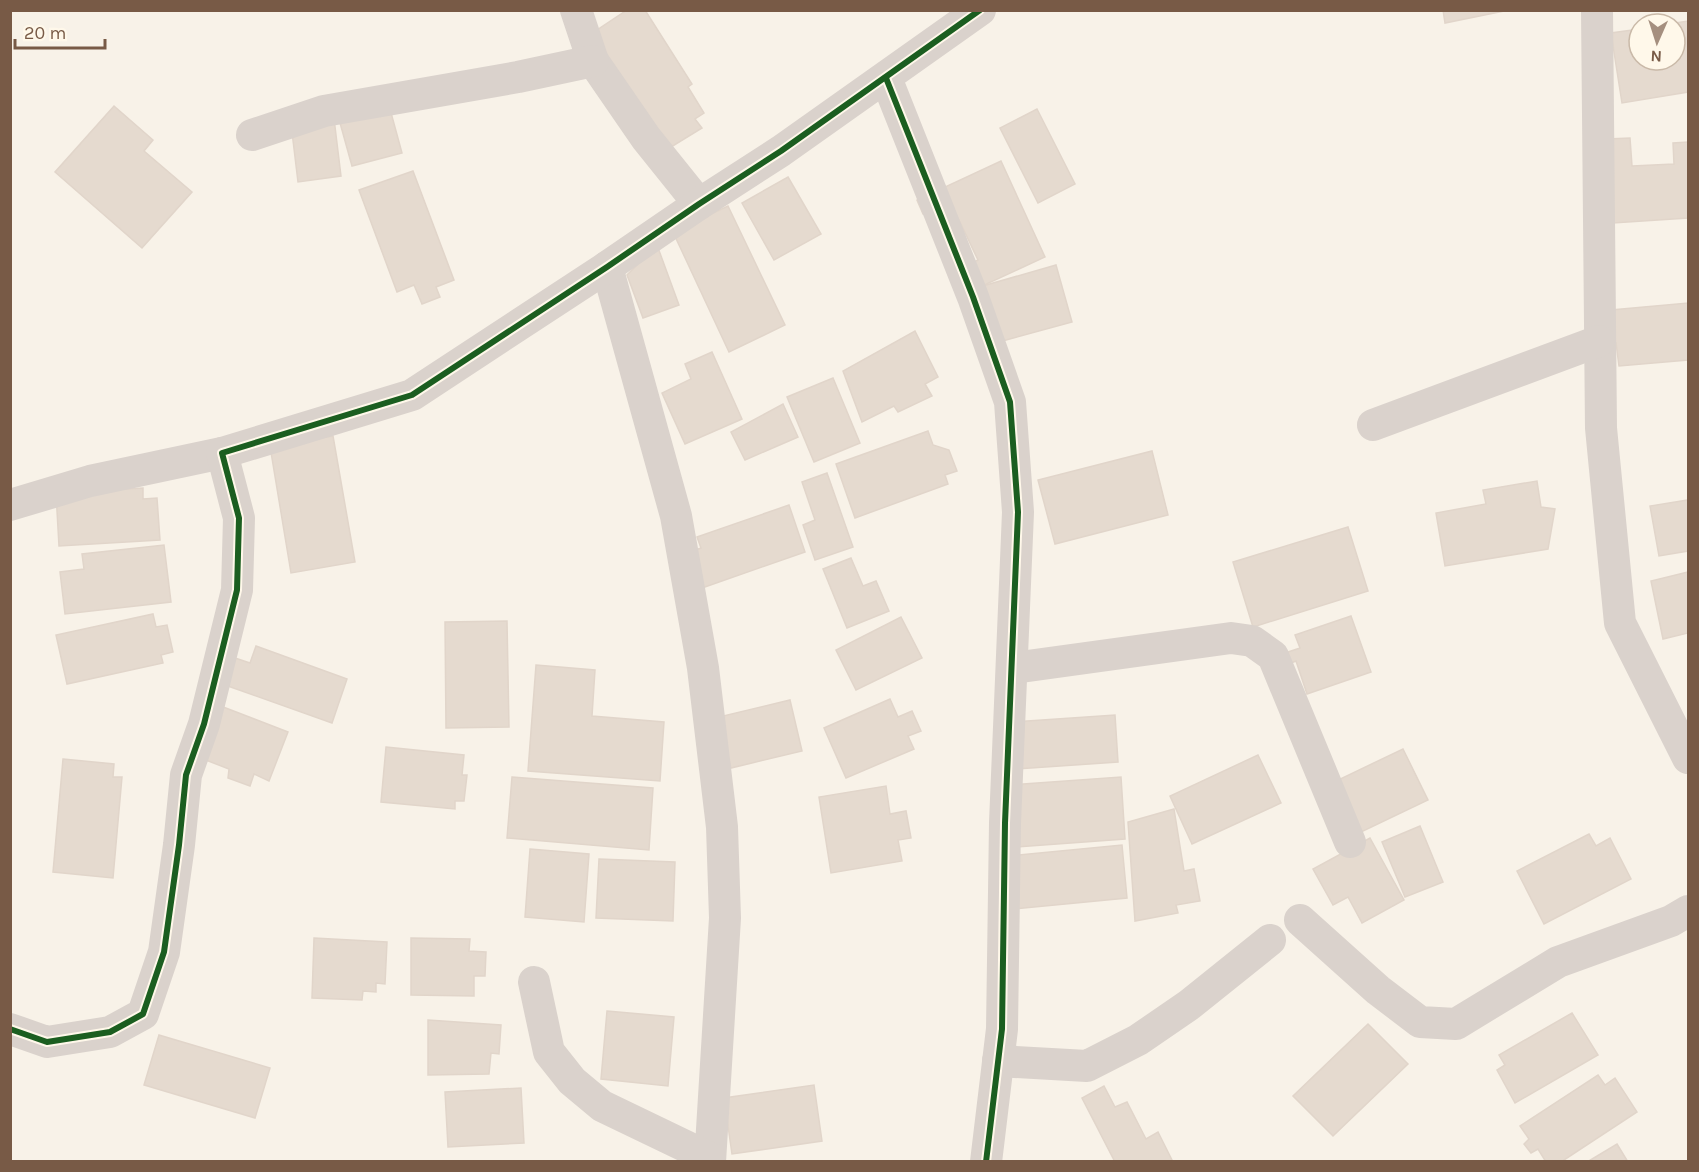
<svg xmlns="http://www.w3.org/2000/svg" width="1699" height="1172" viewBox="0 0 1699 1172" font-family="Karla,sans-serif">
  <rect width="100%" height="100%" fill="#f8f2e8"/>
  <!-- building -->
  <g fill="#e5dacf" stroke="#e1d5ca" stroke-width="1.5">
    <polygon points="627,10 645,10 692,84 688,87 704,113 695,119 702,128 663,152 588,36"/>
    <polygon points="1443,10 1509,10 1445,23"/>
    <polygon points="1688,21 1688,92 1622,103 1611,33 1639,29 1639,60 1675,60 1675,24 1668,24"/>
    <polygon points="387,98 402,153 352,166 337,112"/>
    <polygon points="332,102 341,176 298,182 289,107"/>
    <polygon points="114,106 153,140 144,151 192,192 142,248 55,172"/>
    <polygon points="1037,109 1075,184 1038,203 1000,128"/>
    <polygon points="1630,138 1632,166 1674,164 1673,143 1688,142 1688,218 1613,223 1607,139"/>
    <polygon points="1001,161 1045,257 980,287 970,264 978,260 959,220 944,211 923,214 917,200"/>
    <polygon points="413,171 454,280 436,287 440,297 422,304 414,285 397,292 359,190"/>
    <polygon points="788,177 821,234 774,260 742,203"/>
    <polygon points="728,206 785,325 729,352 673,232"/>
    <polygon points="657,245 679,305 643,318 627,275"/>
    <polygon points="1056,265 1072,322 995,343 979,287"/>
    <polygon points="1688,303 1688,360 1619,366 1616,343 1605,344 1611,310"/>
    <polygon points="915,331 938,377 925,384 932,396 898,412 894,406 862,422 843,371"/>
    <polygon points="712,352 742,419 685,444 662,393 691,379 685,364"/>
    <polygon points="833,378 860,443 814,462 787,397"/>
    <polygon points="783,404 798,437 745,460 731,432"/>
    <polygon points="928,431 933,445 949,450 957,471 945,475 948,484 855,518 836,464"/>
    <polygon points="333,436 355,562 291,573 270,446"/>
    <polygon points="1152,451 1168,515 1055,544 1038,480"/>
    <polygon points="827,473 853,547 815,560 803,525 815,520 802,482"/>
    <polygon points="1537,481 1541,507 1555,509 1548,549 1445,566 1436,513 1486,504 1483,490"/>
    <polygon points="143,488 143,499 157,498 160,540 59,546 56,493"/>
    <polygon points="1688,500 1688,551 1659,556 1650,506"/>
    <polygon points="789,505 805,552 702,588 690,552 701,548 697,537"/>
    <polygon points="1348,527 1368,591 1253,627 1233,562"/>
    <polygon points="164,545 171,602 65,614 60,572 84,569 82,554"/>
    <polygon points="851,558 863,586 876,581 889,611 847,628 823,569"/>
    <polygon points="1688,572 1688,633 1663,639 1651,581"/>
    <polygon points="153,614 156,627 167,625 173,652 161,655 163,663 67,684 56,635"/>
    <polygon points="1351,616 1371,672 1307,694 1296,661 1286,665 1282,654 1300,648 1295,635"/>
    <polygon points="901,617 922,658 856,690 836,650"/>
    <polygon points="507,621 509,727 446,728 445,622"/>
    <polygon points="256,646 347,679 332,723 225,685 235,658 250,663"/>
    <polygon points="536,665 595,670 592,716 664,722 660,781 528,771"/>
    <polygon points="890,699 898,717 912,711 921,731 908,736 914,749 846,778 824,728"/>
    <polygon points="790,700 802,751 731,768 719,717"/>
    <polygon points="218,705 288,732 269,781 254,774 250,786 228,778 229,769 198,757"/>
    <polygon points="1115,715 1118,762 1015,769 1012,722"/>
    <polygon points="386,747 464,755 462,775 467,775 464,801 455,801 455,809 381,802"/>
    <polygon points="1403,749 1428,800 1361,832 1336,781"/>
    <polygon points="1258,755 1281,803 1192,844 1170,796"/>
    <polygon points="63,759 114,764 113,777 122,777 113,878 53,872"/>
    <polygon points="512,777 653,788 649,850 507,838"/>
    <polygon points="1121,777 1125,839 1015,847 1010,785"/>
    <polygon points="886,786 890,814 906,811 911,838 898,840 902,861 831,873 819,797"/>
    <polygon points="1174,809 1184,871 1194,869 1200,901 1176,905 1178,913 1135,921 1128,822"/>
    <polygon points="1420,826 1443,882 1405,897 1382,842"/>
    <polygon points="1589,834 1596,846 1610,838 1631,879 1544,924 1517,871"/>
    <polygon points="1370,838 1404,900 1362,923 1348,897 1333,905 1313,869"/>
    <polygon points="1122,845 1127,898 1014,909 1009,856"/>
    <polygon points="530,849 589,854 584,922 525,917"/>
    <polygon points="599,859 675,862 673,921 596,918"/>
    <polygon points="314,938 387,942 385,984 376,983 376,992 363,991 362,1000 312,998"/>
    <polygon points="411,938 470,939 469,951 486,952 485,976 474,976 474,996 411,995"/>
    <polygon points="607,1011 674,1017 668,1086 601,1079"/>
    <polygon points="1572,1013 1598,1055 1515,1103 1497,1070 1505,1065 1499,1055"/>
    <polygon points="428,1020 501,1025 499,1054 491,1053 489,1074 428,1075"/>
    <polygon points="1368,1024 1408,1064 1333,1136 1293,1096"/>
    <polygon points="159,1035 270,1068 255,1118 144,1085"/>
    <polygon points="1598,1075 1605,1085 1615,1078 1637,1112 1561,1162 1546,1162 1538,1149 1531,1153 1524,1144 1529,1139 1520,1126"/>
    <polygon points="814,1085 822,1141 732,1154 724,1098"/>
    <polygon points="1104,1086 1115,1107 1127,1102 1146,1139 1158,1132 1173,1162 1115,1162 1082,1098"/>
    <polygon points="521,1088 524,1143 448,1147 445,1092"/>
    <polygon points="1617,1144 1628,1162 1587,1162"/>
  </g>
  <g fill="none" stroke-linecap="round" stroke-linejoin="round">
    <!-- minor -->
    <g stroke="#dad2cc" stroke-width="32">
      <polyline points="576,10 593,61 646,138 699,204"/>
      <polyline points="1597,10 1601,428 1620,623 1688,758"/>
      <polyline points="886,78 973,297 1010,402 1018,512 1005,823 1002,1029 986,1162"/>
      <polyline points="252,135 324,111 518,77 593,61"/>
      <polyline points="607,267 676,516 703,668 722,827 725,918 710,1162"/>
      <polyline points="1373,425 1599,341"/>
      <polyline points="10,505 90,481 222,453"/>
      <polyline points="1013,668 1231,638 1252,641 1273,656 1350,842"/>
      <polyline points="1300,920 1378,990 1420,1022 1456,1024 1558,962 1671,921 1688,911"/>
      <polyline points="534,982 549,1052 572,1081 602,1106 710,1158"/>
      <polyline points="10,1029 47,1042 110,1032 143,1014 164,952 179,845 186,775 204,724 237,590 239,518 222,453 412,395 607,267 699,204 781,151 980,10"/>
      <polyline points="998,1061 1087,1066 1138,1040 1189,1005 1270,940"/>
    </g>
    <defs>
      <g id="cycleway">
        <polyline points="886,78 973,297 1010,402 1018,512 1005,823 1002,1029 986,1162"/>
        <polyline points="10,1029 47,1042 110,1032 143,1014 164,952 179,845 186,775 204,724 237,590 239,518 222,453 412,395 607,267 699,204 781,151 980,10"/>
      </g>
    </defs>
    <!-- cycleway casing -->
    <use href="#cycleway" stroke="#fff8ea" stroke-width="10"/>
    <!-- cycleway -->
    <use href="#cycleway" stroke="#1b5e20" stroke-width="6"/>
  </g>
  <!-- border -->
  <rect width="1699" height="1172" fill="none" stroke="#785a46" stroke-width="24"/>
  <!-- north arrow -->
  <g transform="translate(1657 42) rotate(183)"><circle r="28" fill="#fff8ea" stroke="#c9b9a8" stroke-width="1.5"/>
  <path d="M0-4.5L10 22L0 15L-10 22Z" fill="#a58f7f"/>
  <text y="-9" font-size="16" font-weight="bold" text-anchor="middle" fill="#785a46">N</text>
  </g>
  <!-- scale -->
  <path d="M15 39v9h90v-9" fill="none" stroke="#785a46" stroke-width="3"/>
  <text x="24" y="39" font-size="18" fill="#785a46" stroke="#fff8ea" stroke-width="4.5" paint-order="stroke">20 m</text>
</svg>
